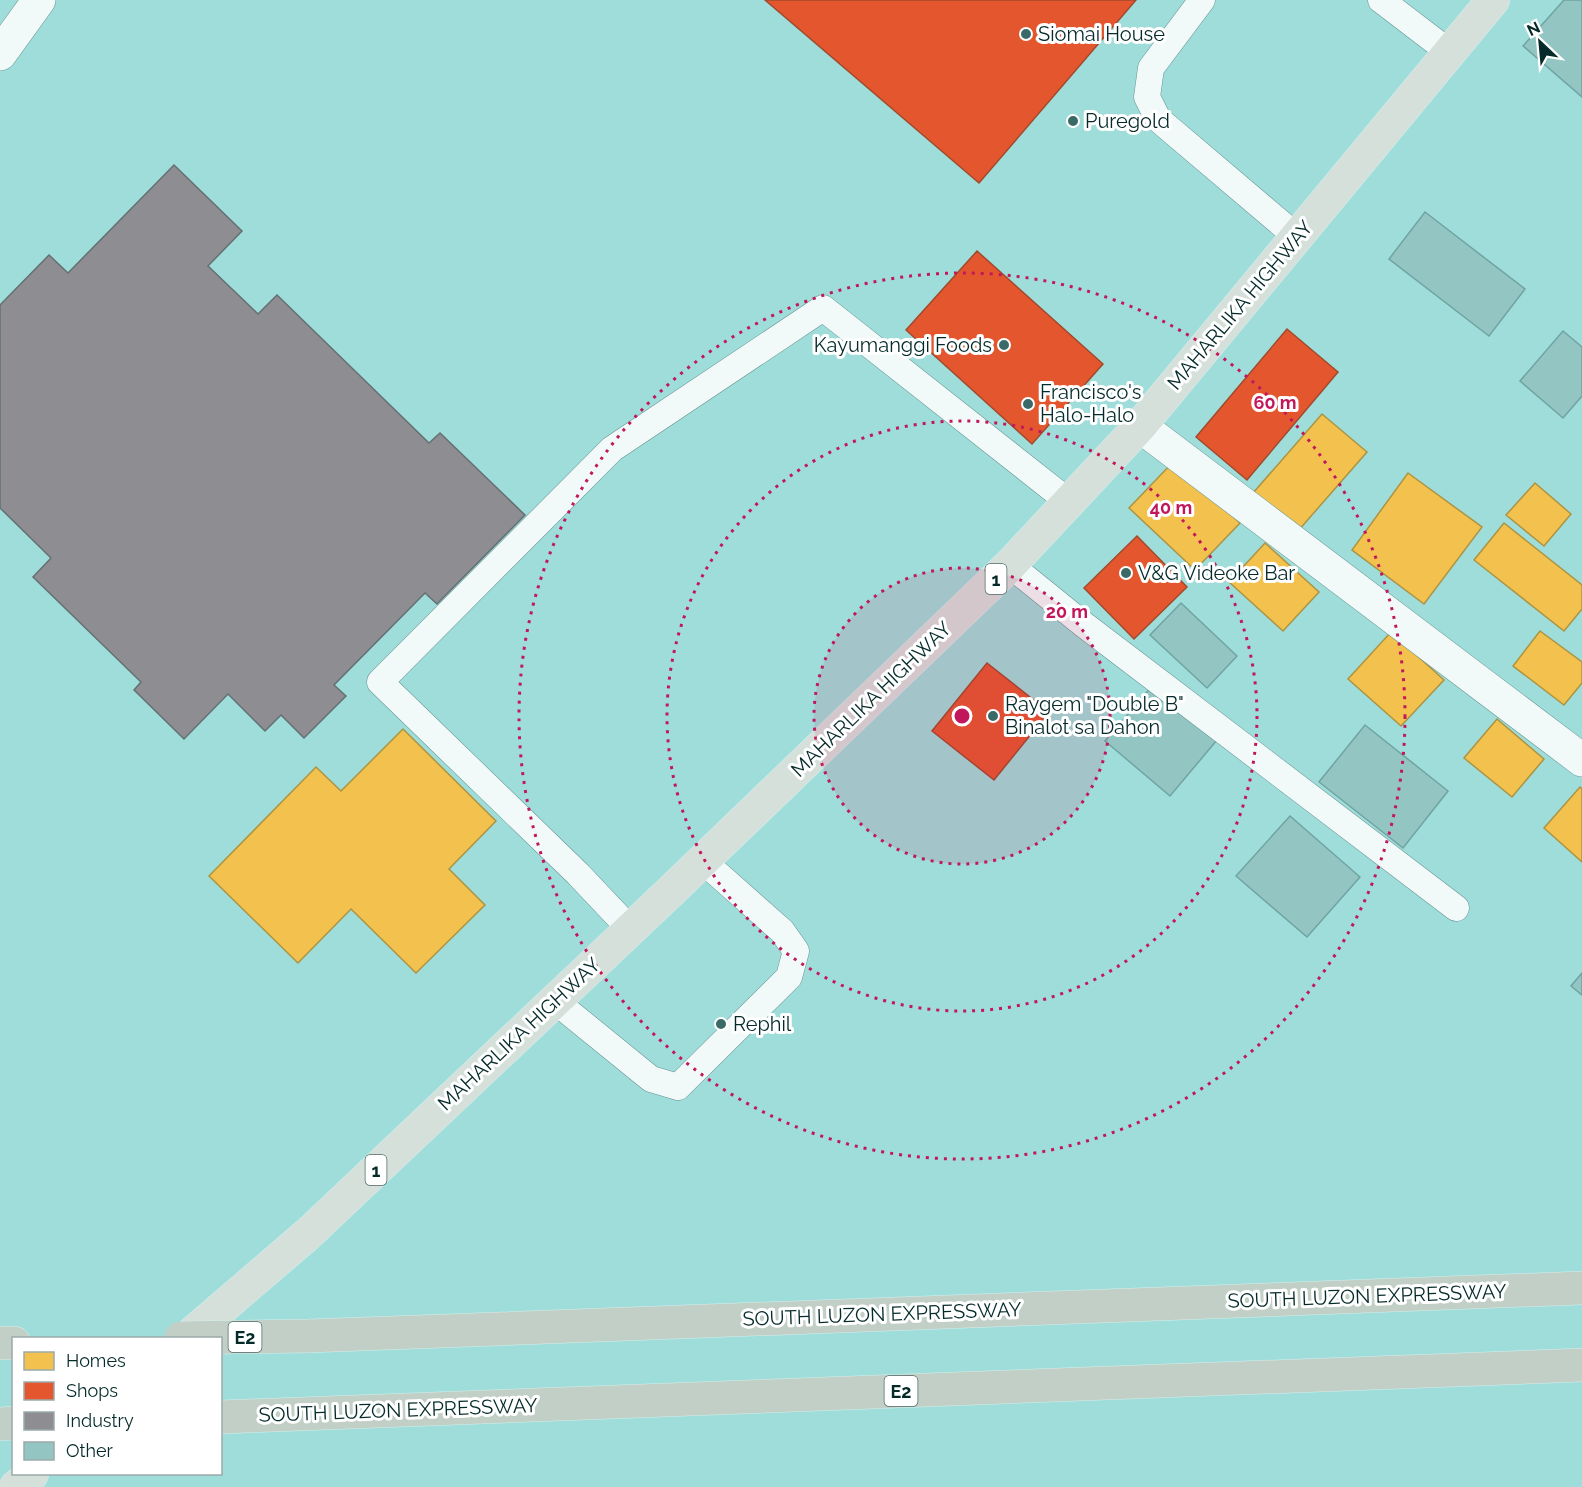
<svg xmlns="http://www.w3.org/2000/svg" width="1582" height="1487" viewBox="0 0 1582 1487" font-family="Raleway,sans-serif">
  <rect width="100%" height="100%" fill="#9fddda"/>
  <!-- homes -->
  <g fill="#f2c14e" stroke="#ab9443" stroke-width="1.5">
    <polygon points="1322,414 1367,452 1298,531 1253,493"/>
    <polygon points="1174,461 1240,523 1195,570 1129,508"/>
    <polygon points="1408,473 1482,527 1424,604 1352,550"/>
    <polygon points="1535,483 1571,514 1544,546 1506,515"/>
    <polygon points="1504,523 1582,585 1582,609 1564,631 1474,560"/>
    <polygon points="1265,543 1319,592 1283,631 1229,582"/>
    <polygon points="1540,631 1582,662 1582,683 1564,705 1513,666"/>
    <polygon points="1391,632 1444,680 1401,726 1348,679"/>
    <polygon points="1497,719 1544,759 1512,797 1464,758"/>
    <polygon points="403,729 496,821 449,869 485,905 416,973 351,909 298,963 209,876 316,767 341,791"/>
    <polygon points="1580,787 1582,789 1582,862 1544,828"/>
  </g>
  <!-- shops -->
  <g fill="#e4572e" stroke="#a14a2c" stroke-width="1.5">
    <polygon points="765,0 1136,0 979,183"/>
    <polygon points="977,251 1103,364 1032,444 906,330"/>
    <polygon points="1287,329 1338,372 1247,480 1196,437"/>
    <polygon points="1137,536 1187,587 1134,639 1084,588"/>
    <polygon points="987,663 1049,712 994,780 932,731"/>
  </g>
  <!-- industry -->
  <polygon fill="#8d8d92" stroke="#647072" stroke-width="1.5" points="174,165 242,231 208,266 258,314 277,295 429,443 440,433 525,515 437,604 425,593 334,685 346,696 304,738 281,715 265,731 228,694 184,739 134,690 141,682 33,577 51,558 0,508 0,305 49,255 68,273"/>
  <!-- building -->
  <g fill="#93c5c3" stroke="#6fa4a2" stroke-width="1.5">
    <polygon points="1564,0 1582,0 1582,97 1523,46"/>
    <polygon points="1425,212 1525,289 1489,336 1389,259"/>
    <polygon points="1563,331 1582,347 1582,396 1563,418 1520,381"/>
    <polygon points="1181,603 1237,656 1207,688 1150,635"/>
    <polygon points="1152,686 1217,740 1170,796 1105,741"/>
    <polygon points="1365,725 1448,791 1403,848 1319,782"/>
    <polygon points="1290,816 1360,877 1307,937 1236,876"/>
    <polygon points="1582,973 1582,995 1571,986"/>
  </g>
  <g fill="none" stroke-linecap="round" stroke-linejoin="round">
    <defs>
      <g id="lane">
        <polyline points="1202,0 1151,68 1147,97 1158,119 1297,237"/>
        <polyline points="1381,0 1449,52"/>
        <polyline points="1010,565 1083,624 1456,908"/>
        <polyline points="630,929 578,874 380,682 612,449 823,308 1069,502"/>
        <polyline points="555,1001 651,1079 678,1087 789,977 796,951 782,931 703,861"/>
      </g>
      <g id="street">
        <polyline points="0,54 39,0"/>
        <polyline points="1140,426 1582,760"/>
      </g>
      <g id="primary">
        <polyline points="187,1338 308,1234 668,894 1010,565 1140,426 1493,0"/>
        <polyline points="16,1487 32,1474"/>
      </g>
      <g id="highway">
        <polyline points="308,1336 1582,1288"/>
        <polyline points="0,1343 14,1343"/>
        <polyline points="220,1417 1582,1365"/>
        <polyline points="0,1424 14,1423"/>
      </g>
    </defs>
    <!-- lane casing -->
    <use href="#lane" stroke="#649290" stroke-width="27"/>
    <!-- street casing -->
    <use href="#street" stroke="#649290" stroke-width="34"/>
    <!-- primary casing -->
    <use href="#primary" stroke="#d4f0ee" stroke-width="34"/>
    <!-- highway casing -->
    <use href="#highway" stroke="#d4f0ee" stroke-width="34"/>
    <!-- lane -->
    <use href="#lane" stroke="#f1faf9" stroke-width="26"/>
    <!-- street -->
    <use href="#street" stroke="#f1faf9" stroke-width="33"/>
    <!-- primary -->
    <use href="#primary" stroke="#d5e0db" stroke-width="33"/>
    <!-- highway -->
    <use href="#highway" stroke="#c2cfc6" stroke-width="33"/>
    <defs>
      <polyline id="highway-bridge" points="181,1338 308,1336"/>
    </defs>
    <!-- highway-bridge casing -->
    <use href="#highway-bridge" stroke="#d4f0ee" stroke-width="34" stroke-linecap="butt"/>
    <!-- highway-bridge -->
    <use href="#highway-bridge" stroke="#c2cfc6" stroke-width="33"/>
  </g>
  <!-- distance rings -->
  <circle cx="962" cy="716" r="148" fill="#c2185b" fill-opacity=".12"/>
  <g fill="none" stroke="#c2185b" stroke-width="3" stroke-dasharray="3 6">
    <circle cx="962" cy="716" r="148"/>
    <circle cx="962" cy="716" r="295"/>
    <circle cx="962" cy="716" r="443"/>
  </g>
  <!-- markers -->
  <g fill="#3a6967" stroke="#fff" stroke-width="2">
    <circle cx="1026" cy="34" r="6"/>
    <circle cx="1073" cy="121" r="6"/>
    <circle cx="1004" cy="345" r="6"/>
    <circle cx="1028" cy="404" r="6"/>
    <circle cx="1126" cy="573" r="6"/>
    <circle cx="993" cy="716" r="6"/>
    <circle cx="721" cy="1024" r="6"/>
  </g>
  <g text-anchor="middle" dominant-baseline="central" stroke-width="6" stroke-linejoin="round" paint-order="stroke">
    <!-- shield labels -->
    <g fill="#fff" stroke="#4f6b69" stroke-width="1.5">
      <rect x="985.5" y="564" width="21" height="30" rx="4.5"/>
      <rect x="365.5" y="1155" width="21" height="30" rx="4.5"/>
      <rect x="228.5" y="1322" width="33" height="30" rx="4.5"/>
      <rect x="884.5" y="1376" width="33" height="30" rx="4.5"/>
    </g>
    <g font-size="18" font-weight="bold" fill="#042b29">
      <text x="996" y="579">1</text>
      <text x="376" y="1170">1</text>
      <text x="245" y="1337">E2</text>
      <text x="901" y="1391">E2</text>
    </g>
    <!-- poi labels -->
    <g font-size="20" fill="#042b29" stroke="#fff" text-anchor="start">
      <text x="1038" y="34">Siomai House</text>
      <text x="1085" y="121">Puregold</text>
      <text x="992" y="345" text-anchor="end">Kayumanggi Foods</text>
      <text x="1040" y="392">Francisco's<tspan x="1040" dy="23">Halo-Halo</tspan></text>
      <text x="1138" y="573">V&amp;G Videoke Bar</text>
      <text x="1005" y="704">Raygem "Double B"<tspan x="1005" dy="23">Binalot sa Dahon</tspan></text>
      <text x="733" y="1024">Rephil</text>
    </g>
    <!-- street labels -->
    <g font-size="20" fill="#042b29" stroke="#fff">
      <text transform="translate(1240 305) rotate(-50)">MAHARLIKA HIGHWAY</text>
      <text transform="translate(871 699) rotate(-44)">MAHARLIKA HIGHWAY</text>
      <text transform="translate(519 1034) rotate(-43)">MAHARLIKA HIGHWAY</text>
      <text transform="translate(1367 1296) rotate(-2)">SOUTH LUZON EXPRESSWAY</text>
      <text transform="translate(882 1314) rotate(-2)">SOUTH LUZON EXPRESSWAY</text>
      <text transform="translate(398 1410) rotate(-2)">SOUTH LUZON EXPRESSWAY</text>
    </g>
  </g>
  <circle cx="962" cy="716" r="9" fill="#c2185b" stroke="#fff" stroke-width="3"/>
  <g font-size="18" text-anchor="middle" font-weight="bold" fill="#c2185b" stroke="#fff" stroke-width="6" stroke-linejoin="round" paint-order="stroke">
    <text x="1275" y="409">60 m</text>
    <text x="1171" y="514">40 m</text>
    <text x="1067" y="618">20 m</text>
  </g>
  <!-- legend -->
  <rect x="12" y="1337" width="210" height="138" fill="#ffffff" stroke="#9baaa9" stroke-width="1.5"/>
  <rect x="24" y="1352" width="30" height="18" fill="#f2c14e" stroke="#9baaa9" stroke-width="1.5"/>
  <text x="66" y="1367" font-size="18" fill="#042b29">Homes</text>
  <rect x="24" y="1382" width="30" height="18" fill="#e4572e" stroke="#9baaa9" stroke-width="1.5"/>
  <text x="66" y="1397" font-size="18" fill="#042b29">Shops</text>
  <rect x="24" y="1412" width="30" height="18" fill="#8d8d92" stroke="#9baaa9" stroke-width="1.5"/>
  <text x="66" y="1427" font-size="18" fill="#042b29">Industry</text>
  <rect x="24" y="1442" width="30" height="18" fill="#93c5c3" stroke="#9baaa9" stroke-width="1.5"/>
  <text x="66" y="1457" font-size="18" fill="#042b29">Other</text>
  <!-- north arrow -->
  <g transform="translate(1540 42) rotate(334)" stroke="#ffffff" stroke-width="4.5" paint-order="stroke">
  <path d="M0-4.5L10 22L0 15L-10 22Z" fill="#042b29"/>
  <text y="-9" font-size="16" font-weight="bold" text-anchor="middle" fill="#042b29">N</text>
  </g>
</svg>
